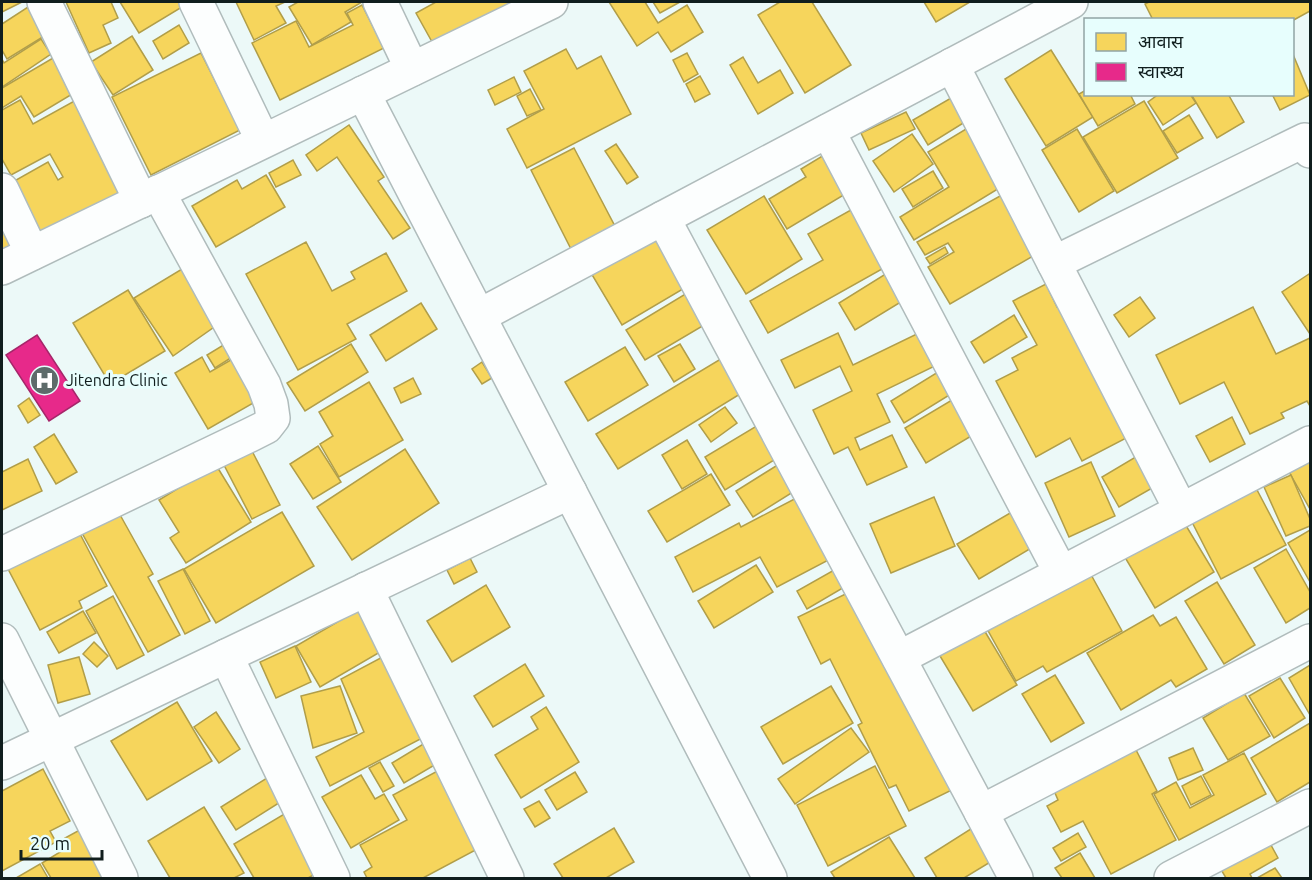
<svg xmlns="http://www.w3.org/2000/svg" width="1312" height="880" viewBox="0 0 1312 880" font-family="Ubuntu,'Noto Sans Devanagari',sans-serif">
  <rect width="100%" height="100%" fill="#ecf9f8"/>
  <!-- homes -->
  <g fill="#f6d55c" stroke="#b19e49" stroke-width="1.5">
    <polygon points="2,2 22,2 2,12"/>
    <polygon points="66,2 111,2 118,18 103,25 111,43 89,53"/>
    <polygon points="120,2 179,2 182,7 139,33"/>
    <polygon points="236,2 285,2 276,6 286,23 254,40"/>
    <polygon points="298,2 362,2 345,12 351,22 312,45 289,7"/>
    <polygon points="436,2 519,2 436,49 416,13"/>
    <polygon points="609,2 645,2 658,23 687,5 703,32 671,52 658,32 637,46"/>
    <polygon points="653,2 680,2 660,13"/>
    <polygon points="780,2 812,2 851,65 805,93 758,15"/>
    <polygon points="924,2 970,2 936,22"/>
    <polygon points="1149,2 1310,2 1310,11 1292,21 1153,20 1145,4"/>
    <polygon points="362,5 384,48 280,100 252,43 296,21 309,47 353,25 347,13"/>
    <polygon points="28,7 46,35 7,59 2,50 2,24"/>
    <polygon points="179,25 189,43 163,59 153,41"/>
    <polygon points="132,36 153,70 113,95 91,62"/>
    <polygon points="41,39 51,54 2,87 2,59 4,63"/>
    <polygon points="566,49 577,69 601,56 631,114 527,168 507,129 544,109 524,71"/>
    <polygon points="1051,50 1093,117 1046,146 1005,79"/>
    <polygon points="1292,52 1310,95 1280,110 1272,94 1292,94"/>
    <polygon points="201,53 240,130 151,175 112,97"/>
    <polygon points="687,53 698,74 684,82 673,60"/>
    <polygon points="743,57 758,83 780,70 793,93 758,114 730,65"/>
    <polygon points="53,58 74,93 34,117 21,96 2,108 2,88"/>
    <polygon points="700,76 710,94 695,102 686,84"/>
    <polygon points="514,77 521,92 495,105 488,90"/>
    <polygon points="530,89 541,110 527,116 517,96"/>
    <polygon points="1086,90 1086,94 1130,94 1135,104 1098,126 1079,94"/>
    <polygon points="958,94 973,117 928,145 913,120"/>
    <polygon points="1159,94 1190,94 1196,103 1163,125 1148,102"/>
    <polygon points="1191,94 1228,94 1244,122 1217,138"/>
    <polygon points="78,99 125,190 39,237 9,184 48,162 58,180 63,177 50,154 11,175 2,159 2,110 20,100 33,124"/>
    <polygon points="1144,101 1178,158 1117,193 1083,137"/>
    <polygon points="906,112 915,129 869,150 861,133"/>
    <polygon points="1189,115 1203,138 1177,153 1163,131"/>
    <polygon points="349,125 384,177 378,181 410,228 393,239 337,157 317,171 306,155"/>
    <polygon points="971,126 1006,184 914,240 900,217 949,187 928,152"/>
    <polygon points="1077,129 1114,191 1079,212 1042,150"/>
    <polygon points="912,134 933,164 894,192 873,161"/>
    <polygon points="616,144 638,177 627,184 605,151"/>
    <polygon points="574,148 618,232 574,255 531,170"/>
    <polygon points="829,152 852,190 787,229 769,199 806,177 801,169"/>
    <polygon points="293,160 301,175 276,187 269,173"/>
    <polygon points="933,171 943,188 913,207 902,189"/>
    <polygon points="266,175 285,207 216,247 192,206 237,180 242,189"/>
    <polygon points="1009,191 1040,252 950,304 928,267 954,252 948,243 925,255 917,242"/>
    <polygon points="764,196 802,259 746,294 707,230"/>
    <polygon points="858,206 891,264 768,333 750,301 823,260 808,234"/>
    <polygon points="2,219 16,246 2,254"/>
    <polygon points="658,234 688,286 622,325 591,273"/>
    <polygon points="306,242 332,291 355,279 351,272 386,253 407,291 347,324 356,339 298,370 246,274"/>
    <polygon points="945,247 948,253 930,264 926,258"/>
    <polygon points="182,269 217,325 173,356 134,298"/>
    <polygon points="892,270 909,297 855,330 839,303"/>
    <polygon points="1309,274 1310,276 1310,334 1282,292"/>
    <polygon points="1046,284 1057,307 1068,301 1134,434 1082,461 1070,438 1036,457 996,381 1018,370 1012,358 1037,345 1013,301"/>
    <polygon points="128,290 165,351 110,384 73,323"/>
    <polygon points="692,290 711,321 645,360 626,330"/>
    <polygon points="1140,297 1155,318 1129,337 1114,315"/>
    <polygon points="421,303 437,329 386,361 370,335"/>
    <polygon points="1253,307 1276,354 1310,338 1310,406 1307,401 1281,413 1284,418 1250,434 1224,382 1180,404 1156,355"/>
    <polygon points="1014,315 1027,337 984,363 971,342"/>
    <polygon points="923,331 939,364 877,394 890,422 855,438 860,450 892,435 907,467 867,485 848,447 834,454 813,410 852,391 840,366 795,388 781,360 838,333 853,365"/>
    <polygon points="230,341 237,354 215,368 207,355"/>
    <polygon points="351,344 368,372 305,411 287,383"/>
    <polygon points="680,344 695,369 674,382 658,356"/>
    <polygon points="625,347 648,385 588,421 565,382"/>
    <polygon points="202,357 210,372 236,357 260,399 208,429 175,373"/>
    <polygon points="724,357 745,391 618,469 596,434"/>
    <polygon points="482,362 492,378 482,384 472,369"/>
    <polygon points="938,372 951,394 904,423 891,401"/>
    <polygon points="413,378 421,394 401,403 394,388"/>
    <polygon points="369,382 403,440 339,477 320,444 333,436 319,412"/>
    <polygon points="957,397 978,432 926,463 905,428"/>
    <polygon points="29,398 40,415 28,423 18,406"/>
    <polygon points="725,407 737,423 711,442 699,425"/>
    <polygon points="1232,417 1245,444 1210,462 1196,436"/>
    <polygon points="765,421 784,454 725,490 705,457"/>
    <polygon points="54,434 77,472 56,484 34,447"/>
    <polygon points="687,440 707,474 682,489 662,455"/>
    <polygon points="318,446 341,482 313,499 290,464"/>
    <polygon points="405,449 439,503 352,560 317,507"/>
    <polygon points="252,451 280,505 252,519 224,465"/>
    <polygon points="1144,452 1161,483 1119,507 1102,477"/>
    <polygon points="1310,457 1310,509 1288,470"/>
    <polygon points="28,459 42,491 2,510 2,472"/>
    <polygon points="784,461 801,487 753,517 736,491"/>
    <polygon points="1091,462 1115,516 1069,537 1045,483"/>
    <polygon points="216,465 251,522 186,563 170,538 179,532 159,500"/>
    <polygon points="711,474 730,505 667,542 648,511"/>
    <polygon points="1291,475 1310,519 1310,526 1286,536 1264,487"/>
    <polygon points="1256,488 1286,545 1221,579 1192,522"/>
    <polygon points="804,494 838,555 777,587 760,557 693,592 675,557 739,523 741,527"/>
    <polygon points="934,497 955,546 891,573 870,524"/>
    <polygon points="1017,509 1038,544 979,579 957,544"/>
    <polygon points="282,512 314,566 216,623 184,569"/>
    <polygon points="119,513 153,574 148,577 180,635 148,652 82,533"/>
    <polygon points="1182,519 1214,572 1155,608 1123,554"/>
    <polygon points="78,530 107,586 79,601 82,608 40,630 7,567"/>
    <polygon points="1310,530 1310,582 1288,543"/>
    <polygon points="1286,549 1310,592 1310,608 1286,623 1254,568"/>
    <polygon points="470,558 477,572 454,584 447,570"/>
    <polygon points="756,565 773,592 714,628 698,601"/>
    <polygon points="843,565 853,582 807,609 797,591"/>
    <polygon points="183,569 210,621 185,634 158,581"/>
    <polygon points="1089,571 1122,631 1047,672 1043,666 1016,681 986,627"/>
    <polygon points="1217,582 1255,645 1224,664 1185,601"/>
    <polygon points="486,585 510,627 452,662 427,621"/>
    <polygon points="860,587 960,786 909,811 896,785 889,788 858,725 862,723 830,659 821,664 798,617"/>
    <polygon points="113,596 144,655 117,669 86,611"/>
    <polygon points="363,607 387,648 320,687 296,646"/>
    <polygon points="83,611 96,633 59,653 47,632"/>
    <polygon points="1153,615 1160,626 1176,617 1207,669 1176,687 1171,680 1121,710 1087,653"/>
    <polygon points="981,625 1017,685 973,711 937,651"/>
    <polygon points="94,642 108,656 97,667 83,654"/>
    <polygon points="295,646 311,682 276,698 260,662"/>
    <polygon points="390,653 432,733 330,786 316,757 364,732 341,679"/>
    <polygon points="79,657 90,694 58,703 48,665"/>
    <polygon points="525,664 544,696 493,727 474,696"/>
    <polygon points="1310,665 1310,715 1289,678"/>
    <polygon points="1055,675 1084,723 1051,742 1022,694"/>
    <polygon points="1280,678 1305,718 1274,738 1249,696"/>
    <polygon points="340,686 357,733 313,748 301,696"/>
    <polygon points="831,686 853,723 783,764 761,727"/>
    <polygon points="1244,693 1270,736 1228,760 1203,718"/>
    <polygon points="177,702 212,761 147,800 111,741"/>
    <polygon points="546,707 579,762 521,798 495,755 538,729 531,717"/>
    <polygon points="216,712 240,749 219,763 194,727"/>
    <polygon points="1310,723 1310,782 1277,802 1251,758"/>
    <polygon points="851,728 869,752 795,804 778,779"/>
    <polygon points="425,743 438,763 404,783 392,763"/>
    <polygon points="1133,744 1157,791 1152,794 1176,840 1111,874 1083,821 1061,832 1047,806 1058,800 1052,786"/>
    <polygon points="1193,748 1203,770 1178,780 1169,758"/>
    <polygon points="1244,753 1266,794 1179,840 1154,794 1176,782 1190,808 1214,795 1203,775"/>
    <polygon points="380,762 394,786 383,792 369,768"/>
    <polygon points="875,766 906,826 828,866 797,805"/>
    <polygon points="443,768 485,845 423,878 367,878 364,872 372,867 360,845 407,820 393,795"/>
    <polygon points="43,769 70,821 50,831 56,842 2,871 2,791"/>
    <polygon points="575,772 587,792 557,810 545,790"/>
    <polygon points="361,775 375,799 384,794 399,820 351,848 322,797"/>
    <polygon points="1201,776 1211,795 1191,805 1182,786"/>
    <polygon points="267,778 282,801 236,830 221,807"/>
    <polygon points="539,801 550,818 535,827 524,809"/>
    <polygon points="204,807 244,873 234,878 170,878 148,841"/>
    <polygon points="286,813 321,871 308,878 254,878 234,844"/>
    <polygon points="977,825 997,858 964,878 937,878 925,858"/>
    <polygon points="87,826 116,878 51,878 42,863 70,846 65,838"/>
    <polygon points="614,828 634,862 606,878 563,878 554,864"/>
    <polygon points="1078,833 1086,847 1061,861 1053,848"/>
    <polygon points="1265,834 1278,858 1250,874 1252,878 1226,878 1216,861"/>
    <polygon points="889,837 915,878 835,878 831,872"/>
    <polygon points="1080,853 1095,878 1062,878 1055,868"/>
    <polygon points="40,864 48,878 16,878"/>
    <polygon points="1275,868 1282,878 1257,878"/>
  </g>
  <!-- health -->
  <polygon fill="#e7298a" stroke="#a6266a" stroke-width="1.5" points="37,335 80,401 49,421 6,355"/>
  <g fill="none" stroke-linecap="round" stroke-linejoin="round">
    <defs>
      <g id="street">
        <polyline points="44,2 141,201"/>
        <polyline points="196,2 263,141"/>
        <polyline points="380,2 412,69"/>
        <polyline points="952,65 1181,510"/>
        <polyline points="363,93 770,878"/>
        <polyline points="828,131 1061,573"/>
        <polyline points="2,190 32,253"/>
        <polyline points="663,218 1071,2"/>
        <polyline points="1054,263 1305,140 1310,151"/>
        <polyline points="479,316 663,218 981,812"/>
        <polyline points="2,554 250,435 266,427 273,418 271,404 264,385 158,192"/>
        <polyline points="366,589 507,878"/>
        <polyline points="2,640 121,878"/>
        <polyline points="226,656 333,878"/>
        <polyline points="899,658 1310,443"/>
        <polyline points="2,763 570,492"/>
        <polyline points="1016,878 981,812 1310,641"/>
        <polyline points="1171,878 1310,806"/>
      </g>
      <polyline id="secondary" points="2,268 551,2"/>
    </defs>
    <!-- street casing -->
    <use href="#street" stroke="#b0bcbc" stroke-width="36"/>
    <!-- secondary casing -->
    <use href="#secondary" stroke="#b0bcbc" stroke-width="36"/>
    <!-- street -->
    <use href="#street" stroke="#fcfefe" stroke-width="33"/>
    <!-- secondary -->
    <use href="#secondary" stroke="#fcfefe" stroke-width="33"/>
  </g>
  <!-- icons -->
  <defs>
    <symbol id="hospital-disc" viewBox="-11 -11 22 22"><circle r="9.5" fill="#5d6b6a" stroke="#e7fefd"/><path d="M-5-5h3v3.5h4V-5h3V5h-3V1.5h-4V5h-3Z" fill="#fff"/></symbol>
  </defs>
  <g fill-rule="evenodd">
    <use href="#hospital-disc" x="28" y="364" width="33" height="33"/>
  </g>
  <g text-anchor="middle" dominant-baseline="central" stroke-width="6" stroke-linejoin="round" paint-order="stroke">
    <!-- poi labels -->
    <g font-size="16" fill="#101e1e" stroke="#e7fefd" text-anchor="start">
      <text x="66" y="380">Jitendra Clinic</text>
    </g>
  </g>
  <!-- border -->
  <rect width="1312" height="880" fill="none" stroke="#101e1e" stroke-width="6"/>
  <!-- legend -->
  <rect x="1084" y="18" width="210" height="78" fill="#e7fefd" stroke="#91a4a4" stroke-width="1.5"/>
  <rect x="1096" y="33" width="30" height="18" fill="#f6d55c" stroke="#91a4a4" stroke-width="1.5"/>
  <text x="1138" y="48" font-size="18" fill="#101e1e">आवास</text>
  <rect x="1096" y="63" width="30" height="18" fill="#e7298a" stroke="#91a4a4" stroke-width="1.5"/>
  <text x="1138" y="78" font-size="18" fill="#101e1e">स्वास्थ्य</text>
  <!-- scale -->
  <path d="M21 850v9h81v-9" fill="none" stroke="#101e1e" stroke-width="3"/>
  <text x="30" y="850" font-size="18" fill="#101e1e" stroke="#e7fefd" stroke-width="4.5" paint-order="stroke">20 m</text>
</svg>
